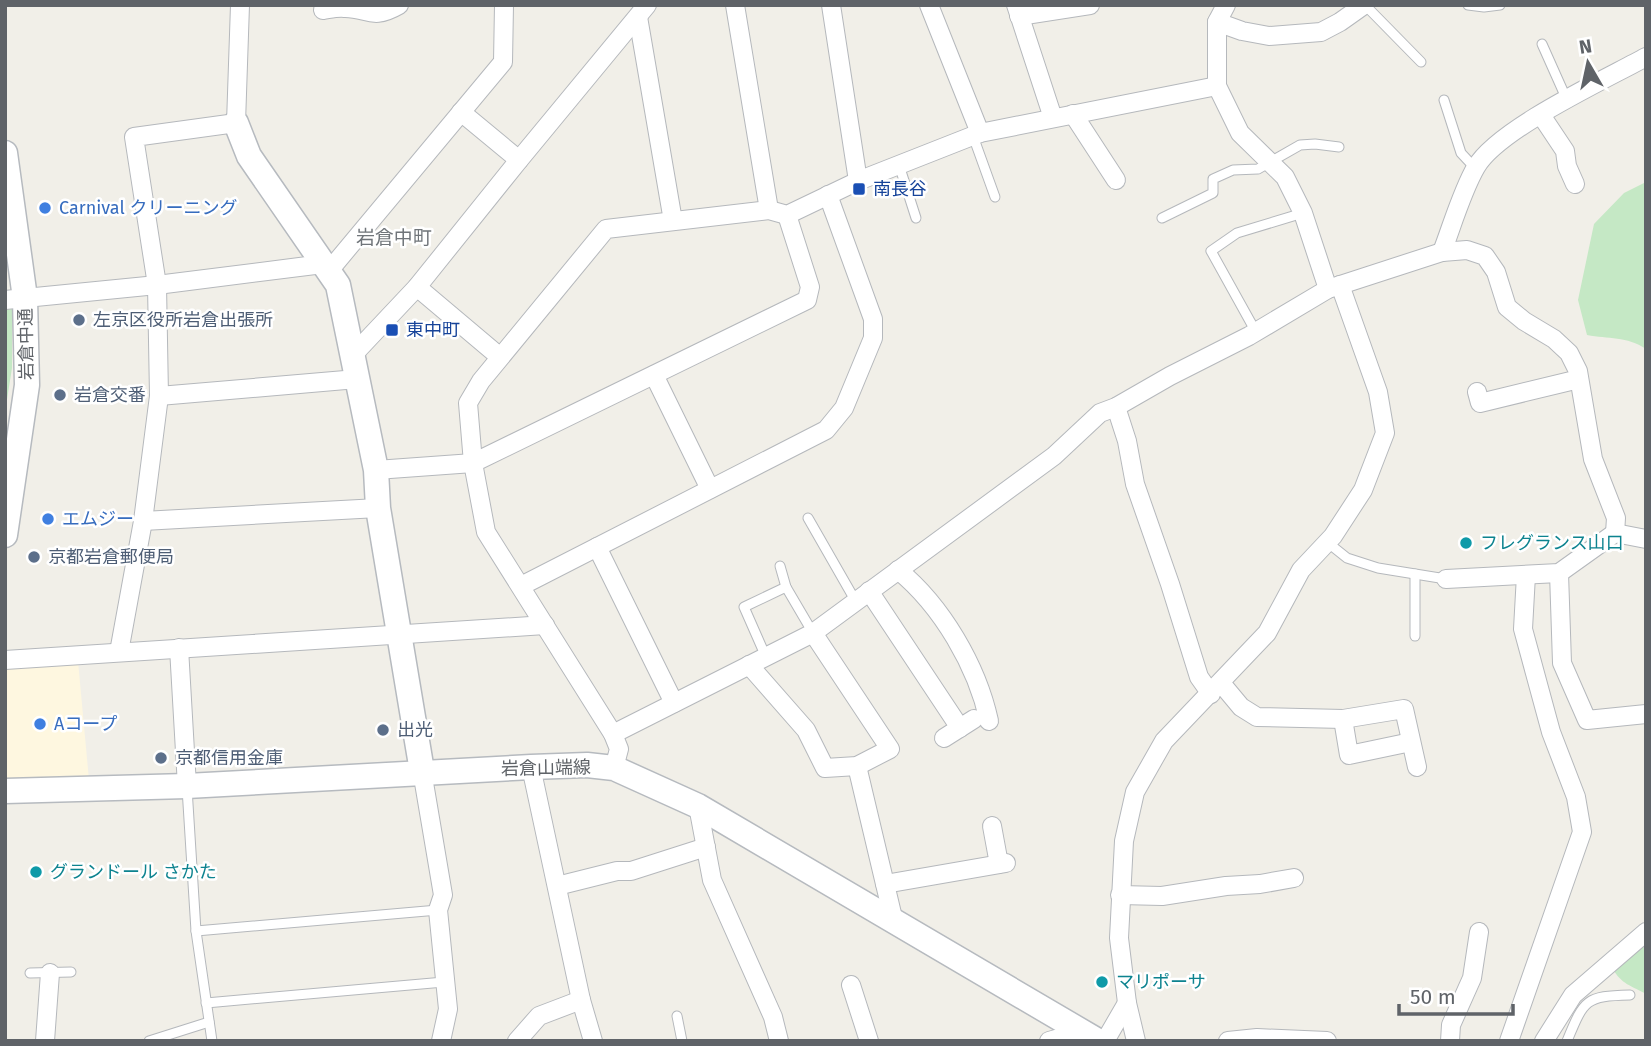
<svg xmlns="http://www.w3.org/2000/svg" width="1651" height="1046" viewBox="0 0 1651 1046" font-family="'Fira Sans','Noto Sans JP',sans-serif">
  <rect width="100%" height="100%" fill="#f1efe8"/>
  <!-- commercial -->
  <polygon fill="#fef7e0" points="78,661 89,780 5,780 5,665"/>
  <!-- green -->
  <g fill="#c5e8c5">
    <path d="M1646,182V349C1627,336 1608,339 1587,335L1578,300L1594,224L1624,193Z"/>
    <polygon points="12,309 12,368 5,412 5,310"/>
    <path d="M1640,945L1646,949V994C1632,986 1621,984 1613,969Z"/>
  </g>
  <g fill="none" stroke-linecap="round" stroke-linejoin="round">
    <defs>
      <g id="lane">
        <polyline points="1365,5 1421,62"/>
        <polyline points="1468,5 1484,7 1500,5"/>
        <polyline points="1542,44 1567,100"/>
        <polyline points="1444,100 1461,153 1475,168"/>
        <polyline points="973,136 995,197"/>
        <polyline points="899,165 916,218"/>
        <polyline points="1162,218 1213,193 1213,179 1233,170 1258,169 1300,145 1315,144 1339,147"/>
        <polyline points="1256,332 1211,251 1237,233 1303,213"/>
        <polyline points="808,518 855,600"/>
        <polyline points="1327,542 1347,558 1378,568 1446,579"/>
        <polyline points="780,566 786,587 813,633"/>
        <polyline points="1415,574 1415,636"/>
        <polyline points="766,657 744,607 786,587"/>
        <polyline points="187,788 196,931 212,1041"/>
        <polyline points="196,931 438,910"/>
        <polyline points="30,973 71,972"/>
        <polyline points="206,1003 444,982"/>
        <polyline points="677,1016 682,1041"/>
        <polyline points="149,1041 209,1022"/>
        <path d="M1567,1041C1584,1000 1585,996 1630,995"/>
      </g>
      <g id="street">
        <polyline points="735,5 769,210"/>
        <polyline points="831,5 858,181"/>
        <polyline points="929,5 980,133"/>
        <polyline points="1016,5 1053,118"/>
        <polyline points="1226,5 1217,22 1217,86 1240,133 1285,177 1303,213 1328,289"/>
        <path d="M323,10C330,9 338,7 345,8C369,8 371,21 399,5"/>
        <polyline points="1019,16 1090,5"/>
        <polyline points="638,17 673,221"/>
        <polyline points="1217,22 1242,31 1269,36 1321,32 1340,22 1364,5"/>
        <polyline points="461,112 519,160"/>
        <polyline points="1073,114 1116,180"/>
        <polyline points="1541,115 1565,151 1567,166 1575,184"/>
        <path d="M1442,252C1452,226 1462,191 1476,167C1498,129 1604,80 1646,57"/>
        <polyline points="328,272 503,62 504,5"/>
        <polyline points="417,287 500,357"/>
        <polyline points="5,300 157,285 323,264"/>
        <polyline points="352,356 417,287 519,160 647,5"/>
        <polyline points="654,375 710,489"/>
        <polyline points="1477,392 1480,403 1579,379"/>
        <polyline points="159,396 357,379"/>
        <polyline points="1116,407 1127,441 1135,484 1170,584 1199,677 1211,694"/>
        <polyline points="376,470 473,463 807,300 810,287 787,215"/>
        <polyline points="143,521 378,508"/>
        <polyline points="597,547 674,703"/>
        <path d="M898,570C942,606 977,666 989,721"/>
        <polyline points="1559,573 1562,663 1587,720 1646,714"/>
        <polyline points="1446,579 1559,573 1615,533 1646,539"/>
        <polyline points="521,586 826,430 844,408 873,338 873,319 828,195"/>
        <polyline points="869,591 960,728"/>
        <polyline points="179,648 187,786"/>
        <polyline points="119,652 143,521 159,396 157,285 134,137 236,123 240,5"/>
        <polyline points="5,660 545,625"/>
        <polyline points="749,665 806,730 825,768 857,766 890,749 813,633"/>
        <polyline points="1221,683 1241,707 1257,717 1343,719 1404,709 1417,767"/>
        <polyline points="1343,719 1349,755 1411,742"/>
        <polyline points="613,734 813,633 1054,456 1100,413 1116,407 1170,376 1249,336 1328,289 1442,252 1467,250 1485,256 1496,272 1507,307 1524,321 1554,339 1569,353 1578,371 1593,459 1616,518 1615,533"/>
        <polyline points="944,738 974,719"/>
        <polyline points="857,766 894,922"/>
        <polyline points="531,767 581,1000 593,1041"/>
        <polyline points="614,768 619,749 613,734 486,532 473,463 468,403 481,381 606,229 769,210 787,215 858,181 980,133 1217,86"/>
        <polyline points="422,771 443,895 438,910 448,1009 441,1041"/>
        <polyline points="698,806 712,880 773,1017 779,1041"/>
        <polyline points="992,826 999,864"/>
        <polyline points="885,884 1006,863"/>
        <polyline points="557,886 617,871 631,871 706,847"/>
        <polyline points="1120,895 1162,896 1226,886 1260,884 1294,878"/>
        <polyline points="851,985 869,1041"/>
        <polyline points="45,1041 50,973"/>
        <polyline points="517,1041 539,1016 581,1000"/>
        <polyline points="1049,1041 1084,1031"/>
        <polyline points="1105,1041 1127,1003"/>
        <polyline points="1136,1041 1127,1003 1119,938 1124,841 1135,792 1164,741 1267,633 1301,570 1333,536 1363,490 1385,433 1378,392 1340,285"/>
        <polyline points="1228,1041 1257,1038 1327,1041"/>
        <polyline points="1450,1041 1451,1025 1472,978 1479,932"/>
        <polyline points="1509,1041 1582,832 1576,797 1551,732 1523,629 1526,575"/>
        <polyline points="1544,1041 1573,995 1646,932"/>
      </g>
      <g id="secondary">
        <polyline points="236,123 249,156 338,285 376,470 378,508 422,771"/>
        <polyline points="5,153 25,298 27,385 5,535"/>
        <polyline points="5,791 187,786 531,767 587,765 614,768 698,806 1098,1041"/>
      </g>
    </defs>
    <!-- lane casing -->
    <use href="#lane" stroke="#b5b8bc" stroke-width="11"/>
    <!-- street casing -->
    <use href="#street" stroke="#b5b8bc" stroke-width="20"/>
    <!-- secondary casing -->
    <use href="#secondary" stroke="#b6babf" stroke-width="27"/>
    <!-- lane -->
    <use href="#lane" stroke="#fff" stroke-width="9"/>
    <!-- street -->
    <use href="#street" stroke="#fff" stroke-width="18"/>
    <!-- secondary -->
    <use href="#secondary" stroke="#fff" stroke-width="24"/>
  </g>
  <!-- markers -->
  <g fill="#1a4fb4" stroke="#fff" stroke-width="2.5">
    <rect x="852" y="182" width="14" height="14" rx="3.5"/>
    <rect x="385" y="323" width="14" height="14" rx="3.5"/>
  </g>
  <g fill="#3f7fe0" stroke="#fff" stroke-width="2.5">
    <circle cx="45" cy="208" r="7"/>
    <circle cx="48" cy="519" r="7"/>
    <circle cx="40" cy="724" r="7"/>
  </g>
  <g fill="#5c6f8a" stroke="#fff" stroke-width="2.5">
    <circle cx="79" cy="320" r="7"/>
    <circle cx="60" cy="395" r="7"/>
    <circle cx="34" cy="557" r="7"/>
    <circle cx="383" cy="730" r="7"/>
    <circle cx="161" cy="758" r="7"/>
  </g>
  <g fill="#0f9aa8" stroke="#fff" stroke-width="2.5">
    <circle cx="1466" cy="543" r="7"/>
    <circle cx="36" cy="872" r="7"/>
    <circle cx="1102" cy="982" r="7"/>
  </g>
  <g text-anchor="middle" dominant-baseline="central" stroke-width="5" stroke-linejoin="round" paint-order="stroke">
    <!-- transit labels -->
    <g font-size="18" fill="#164399" stroke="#fff" text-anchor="start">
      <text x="873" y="189">南長谷</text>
      <text x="406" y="330">東中町</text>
    </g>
    <!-- shop labels -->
    <g font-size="18" fill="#366cbe" stroke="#fff" text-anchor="start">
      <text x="59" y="208">Carnival クリーニング</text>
      <text x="62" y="519">エムジー</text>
      <text x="54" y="724">Aコープ</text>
    </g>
    <!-- service labels -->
    <g font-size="18" fill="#4e5e75" stroke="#fff" text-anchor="start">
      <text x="93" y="320">左京区役所岩倉出張所</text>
      <text x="74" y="395">岩倉交番</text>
      <text x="48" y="557">京都岩倉郵便局</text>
      <text x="397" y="730">出光</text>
      <text x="175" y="758">京都信用金庫</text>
    </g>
    <!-- street labels -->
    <g font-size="18" fill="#5f6368" stroke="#fff">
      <text transform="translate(26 344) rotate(-91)">岩倉中通</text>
      <text transform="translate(546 768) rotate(-1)">岩倉山端線</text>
    </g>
    <!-- culture labels -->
    <g font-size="18" fill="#0d838f" stroke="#fff" text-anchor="start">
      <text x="1480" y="543">フレグランス山口</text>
      <text x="50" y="872">グランドール さかた</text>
      <text x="1116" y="982">マリポーサ</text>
    </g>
    <!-- neighbourhood labels -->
    <g font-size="19" fill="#70757a" stroke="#fff">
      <text x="394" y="237">岩倉中町</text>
    </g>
  </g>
  <!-- border -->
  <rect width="1651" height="1046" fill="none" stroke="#5f6368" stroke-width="14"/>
  <!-- north arrow -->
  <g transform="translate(1588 63) rotate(351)" stroke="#ffffff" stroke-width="5" paint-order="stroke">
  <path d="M0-5L12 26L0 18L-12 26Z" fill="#5f6368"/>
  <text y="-10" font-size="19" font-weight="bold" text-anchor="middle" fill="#5f6368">N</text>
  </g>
  <!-- scale -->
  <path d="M1399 1004v10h114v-10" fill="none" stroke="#5f6368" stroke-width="3.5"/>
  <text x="1410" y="1004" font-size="21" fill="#5f6368" stroke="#ffffff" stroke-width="5" paint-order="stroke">50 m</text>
</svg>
